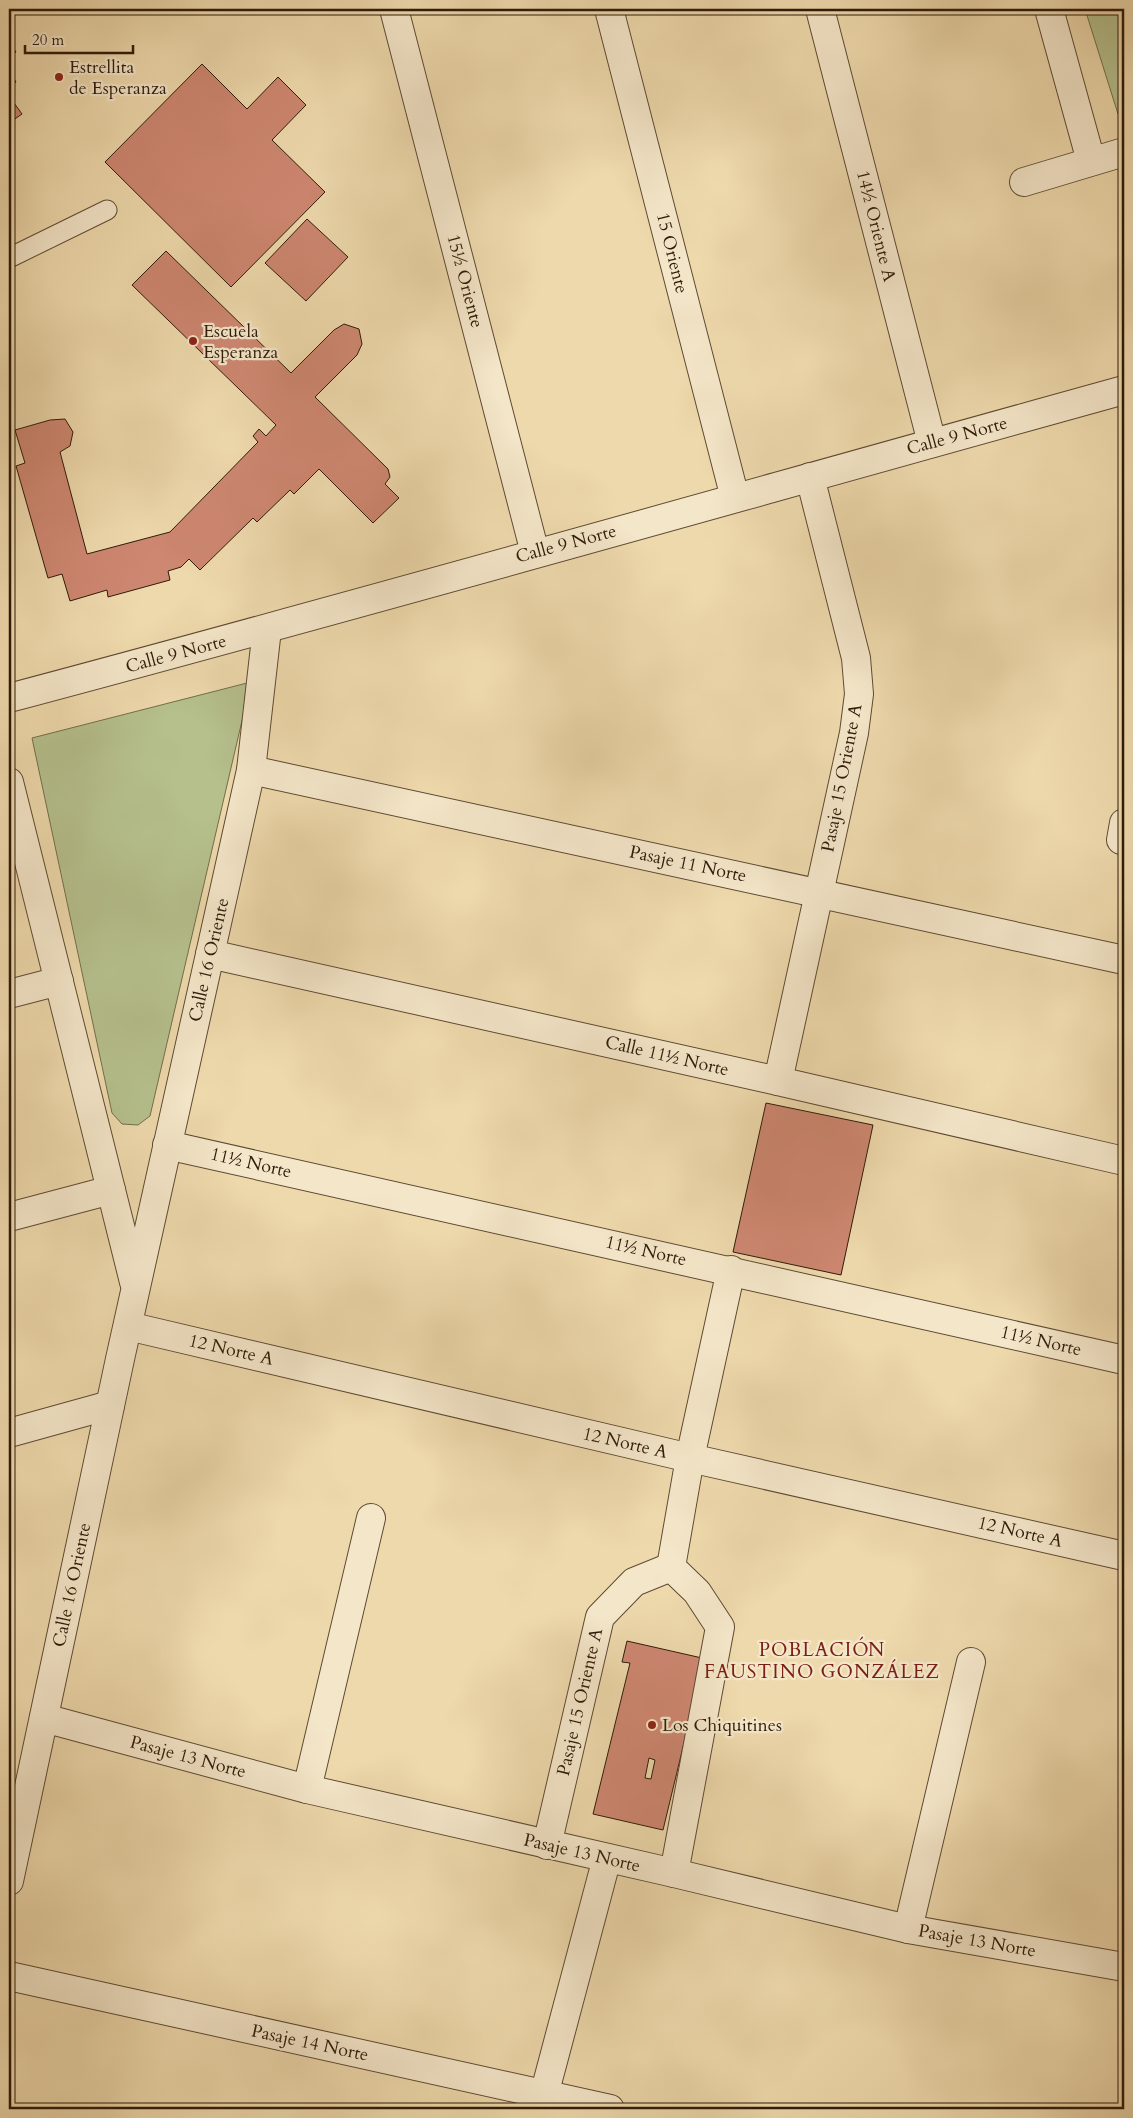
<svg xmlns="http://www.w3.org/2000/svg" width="1133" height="2118" viewBox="0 0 1133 2118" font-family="Cardo,serif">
  <rect width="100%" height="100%" fill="#eed9ac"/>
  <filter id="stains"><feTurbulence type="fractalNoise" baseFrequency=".004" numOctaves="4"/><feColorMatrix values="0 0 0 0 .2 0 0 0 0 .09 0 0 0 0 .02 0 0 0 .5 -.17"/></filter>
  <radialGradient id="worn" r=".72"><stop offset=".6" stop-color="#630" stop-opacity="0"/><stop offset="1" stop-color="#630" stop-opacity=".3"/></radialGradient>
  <!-- green -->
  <g fill="#b5c08d" stroke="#726e4b">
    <polygon points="1085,9 1124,9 1124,112 1118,114"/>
    <polygon points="251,682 150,1116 138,1125 122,1124 112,1113 32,738"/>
  </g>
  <!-- building -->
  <g fill="#ce8771" stroke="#2e1b09" fill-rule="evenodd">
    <polygon points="9,42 16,52 9,57"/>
    <polygon points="202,64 247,109 278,77 306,105 272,140 325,192 231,287 105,162"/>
    <polygon points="9,71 16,82 9,87"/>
    <polygon points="9,96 22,114 9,123"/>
    <polygon points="307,219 348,257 306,301 265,263"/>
    <polygon points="166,251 291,373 334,330 344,324 359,329 362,344 357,355 315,397 388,469 390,477 385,484 399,498 373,523 319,469 294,494 290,490 257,522 253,518 200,570 189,559 181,567 168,571 170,580 108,597 107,590 70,601 62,574 48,578 16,466 25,463 15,430 50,420 65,419 73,432 70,446 60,452 87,554 170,532 258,442 253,436 259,429 266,436 276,425 132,285"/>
    <polygon points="766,1103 873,1125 841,1275 733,1252"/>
    <path d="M627,1641L702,1658L697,1689L663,1830L593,1814L630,1663L622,1662ZM649,1758L655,1760L651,1779L645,1778Z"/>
  </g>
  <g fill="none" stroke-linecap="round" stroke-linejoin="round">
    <defs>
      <polyline id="lane" points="9,258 107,210"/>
      <g id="street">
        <polyline points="394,9 535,553"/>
        <polyline points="609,9 735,498"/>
        <polyline points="820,9 932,443"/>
        <polyline points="1049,9 1091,161"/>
        <polyline points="1024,182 1124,152"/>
        <path d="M9,698C381,599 752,493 1124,390"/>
        <polyline points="251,770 1124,960"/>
        <polyline points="9,782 134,1282"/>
        <polyline points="1121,840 1124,823"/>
        <polyline points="210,954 778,1081 1124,1161"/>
        <polyline points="9,994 59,981"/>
        <polyline points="778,1081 854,733 859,694 856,658 810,477"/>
        <polyline points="167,1145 1124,1360"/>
        <polyline points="9,1217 111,1190"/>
        <polyline points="128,1326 690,1458 1124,1556"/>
        <polyline points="9,1433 110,1405"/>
        <polyline points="671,1567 697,1592 720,1627 674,1873"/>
        <polyline points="671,1567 690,1458 731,1270"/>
        <polyline points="44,1718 307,1789 674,1873 908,1929 1124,1967"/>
        <polyline points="307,1789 371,1518"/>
        <polyline points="547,1845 600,1617 634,1582 671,1567"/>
        <polyline points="9,1881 120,1359 251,770 267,629"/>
        <polyline points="908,1929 971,1662"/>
        <polyline points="9,1976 610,2109"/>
        <polyline points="544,2095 607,1858"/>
      </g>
    </defs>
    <!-- lane casing -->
    <use href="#lane" stroke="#5e4a32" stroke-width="21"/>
    <!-- street casing -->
    <use href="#street" stroke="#5e4a32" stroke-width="30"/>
    <!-- lane -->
    <use href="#lane" stroke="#f4e6c9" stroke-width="19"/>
    <!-- street -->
    <use href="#street" stroke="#f4e6c9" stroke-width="28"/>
  </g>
  <!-- markers -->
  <g fill="#8f2418" stroke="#f4e6c9" stroke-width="2">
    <circle cx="59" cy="77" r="5"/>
    <circle cx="193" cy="341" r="5"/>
    <circle cx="652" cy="1725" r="5"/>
  </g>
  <g text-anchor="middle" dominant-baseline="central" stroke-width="4.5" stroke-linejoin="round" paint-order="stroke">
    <!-- poi labels -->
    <g font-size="18" fill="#2e1b09" stroke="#f4e6c9" text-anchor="start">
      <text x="69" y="67">Estrellita<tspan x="69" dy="21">de Esperanza</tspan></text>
      <text x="203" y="331">Escuela<tspan x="203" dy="21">Esperanza</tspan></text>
      <text x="662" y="1725">Los Chiquitines</text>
    </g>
    <!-- street labels -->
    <g font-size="18" fill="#2e1b09" stroke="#f4e6c9">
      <text transform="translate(876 226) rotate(76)">14½ Oriente A</text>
      <text transform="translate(672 253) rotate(76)">15 Oriente</text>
      <text transform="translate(465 281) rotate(75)">15½ Oriente</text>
      <text transform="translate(957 436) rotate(-15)">Calle 9 Norte</text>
      <text transform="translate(566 544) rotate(-15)">Calle 9 Norte</text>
      <text transform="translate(176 654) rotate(-15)">Calle 9 Norte</text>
      <text transform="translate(842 778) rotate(-79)">Pasaje 15 Oriente A</text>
      <text transform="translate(688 864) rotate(12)">Pasaje 11 Norte</text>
      <text transform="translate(209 960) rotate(-77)">Calle 16 Oriente</text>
      <text transform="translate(667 1056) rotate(13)">Calle 11½ Norte</text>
      <text transform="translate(251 1163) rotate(13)">11½ Norte</text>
      <text transform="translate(646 1251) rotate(13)">11½ Norte</text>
      <text transform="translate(1041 1341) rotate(13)">11½ Norte</text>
      <text transform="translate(231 1350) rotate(13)">12 Norte A</text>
      <text transform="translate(625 1443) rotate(13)">12 Norte A</text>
      <text transform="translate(1020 1532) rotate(13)">12 Norte A</text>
      <text transform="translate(72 1585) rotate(-78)">Calle 16 Oriente</text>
      <text transform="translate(580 1702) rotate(-77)">Pasaje 15 Oriente A</text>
      <text transform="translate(188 1757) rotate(15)">Pasaje 13 Norte</text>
      <text transform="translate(582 1853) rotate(13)">Pasaje 13 Norte</text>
      <text transform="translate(977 1941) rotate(10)">Pasaje 13 Norte</text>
      <text transform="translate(310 2043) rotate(12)">Pasaje 14 Norte</text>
    </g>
    <!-- neighbourhood labels -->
    <g font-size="19" letter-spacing="1" fill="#7a1f14" stroke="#f4e6c9">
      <text x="822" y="1650">POBLACIÓN<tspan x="822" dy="22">FAUSTINO GONZÁLEZ</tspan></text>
    </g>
  </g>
  <!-- margin -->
  <rect width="1133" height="2118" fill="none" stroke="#eed9ac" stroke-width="30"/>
  <rect x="10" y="10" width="1113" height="2098" fill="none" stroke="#2e1b09" stroke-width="2.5"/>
  <rect x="15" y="15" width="1103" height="2088" fill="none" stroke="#2e1b09"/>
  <!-- scale -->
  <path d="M25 45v8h108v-8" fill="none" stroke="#2e1b09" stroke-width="2.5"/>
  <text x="32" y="45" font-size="15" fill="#2e1b09" stroke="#f4e6c9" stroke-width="4" paint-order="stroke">20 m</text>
  <rect width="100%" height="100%" filter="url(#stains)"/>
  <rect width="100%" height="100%" fill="url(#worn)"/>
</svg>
